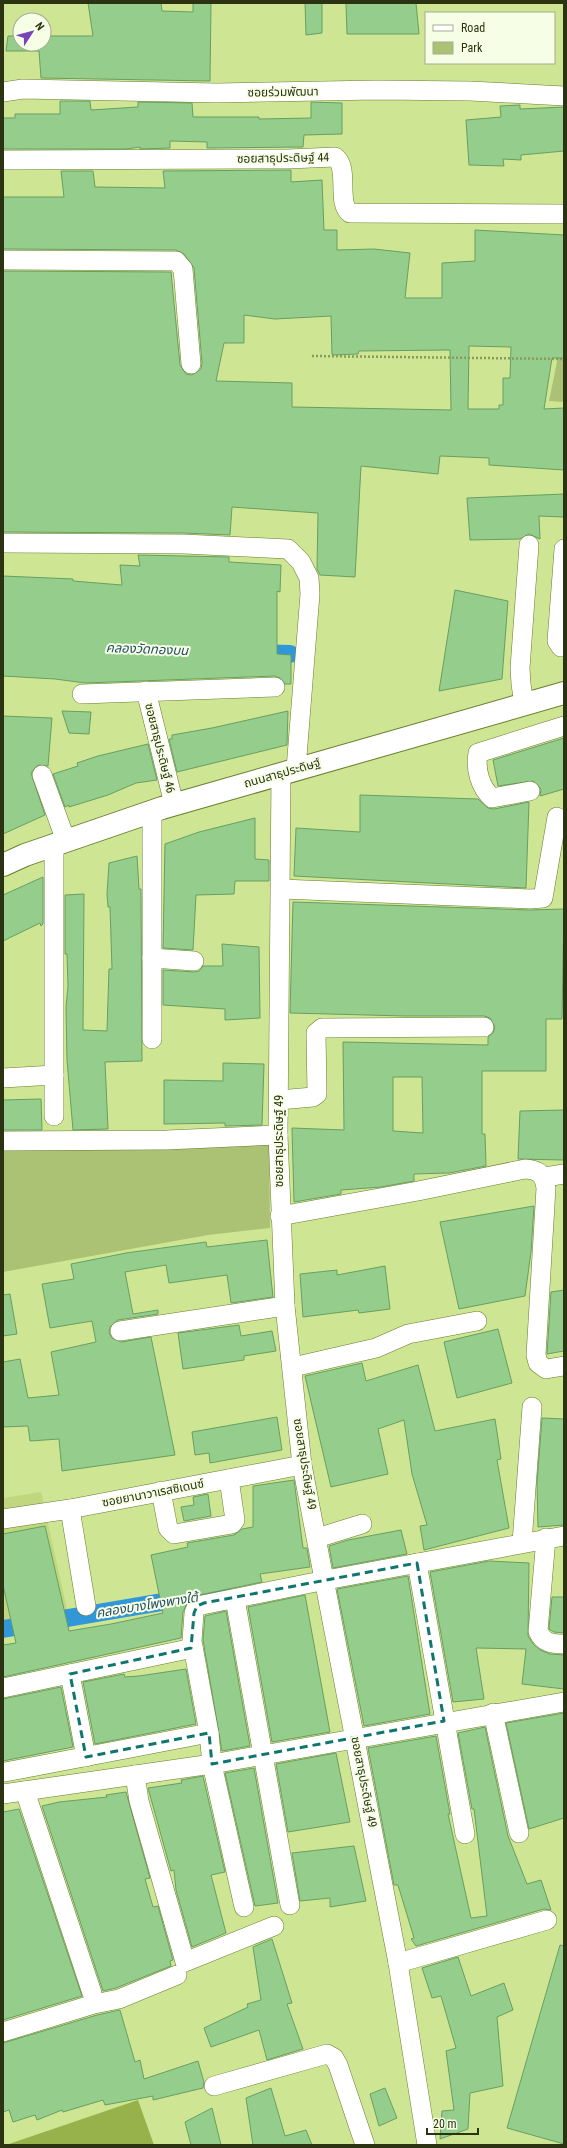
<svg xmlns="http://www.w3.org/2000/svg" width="567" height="2148" viewBox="0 0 567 2148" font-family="'Roboto Condensed','Noto Sans Thai',sans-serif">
  <rect width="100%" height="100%" fill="#cee593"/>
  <!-- built -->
  <polygon fill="#c0d780" points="41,1492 68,1614 3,1626 3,1498"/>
  <!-- green -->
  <g fill="#abc174">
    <polygon points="558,357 564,357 564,402 549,401"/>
    <polygon points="269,1142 270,1228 208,1235 3,1272 3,1149"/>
  </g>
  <!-- forest -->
  <polygon fill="#98b24b" points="138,2100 154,2145 6,2145"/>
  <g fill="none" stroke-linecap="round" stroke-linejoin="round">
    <!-- canal -->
    <g stroke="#3197d8" stroke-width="18">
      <polyline points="253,653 290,654"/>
      <polyline points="3,1629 221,1592"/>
    </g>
  </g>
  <!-- building -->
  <g fill="#94cd8c" stroke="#689f60" fill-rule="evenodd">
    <polygon points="88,3 161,3 162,11 193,12 193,3 211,3 210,81 41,78 39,51 6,51 8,36 20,36 20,44 44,44 44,36 93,36"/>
    <polygon points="305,3 322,3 322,33 306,35"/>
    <polygon points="346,3 416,3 419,34 347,34"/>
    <polygon points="60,101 90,101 91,110 138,107 138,102 192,103 193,117 259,117 259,119 311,118 311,102 342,103 342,134 304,135 303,147 207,148 207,142 170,141 170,148 140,149 140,147 126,149 3,149 3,118 15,118 15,114 60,114"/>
    <polygon points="520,105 520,109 564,107 564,151 521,155 521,160 503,159 504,166 469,165 466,120 501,117 500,106"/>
    <path d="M291,170V182L322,180L324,230H337V250L374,249L410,253L405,298H442V263L475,261V230L564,235V358H552L544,409L564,408V470L489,465V458L440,456L438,474L361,466L355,577L320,575L317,569L318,513L232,507L230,535L184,533L3,532V271L171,272L180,365L186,374L192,375L201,369L202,363L194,268L184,254L176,250L3,249V197H64L61,171H93L95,187L165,188L163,171ZM244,315L275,319L331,316L332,355L358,354L359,351L450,350L451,410L292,407V383L216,381L224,343H244ZM469,346L511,347L510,378H503V405H499V409H468Z"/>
    <polygon points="564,494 564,517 539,516 540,539 529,534 520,539 470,540 467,498"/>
    <polygon points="138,555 229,557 229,562 281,565 280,592 277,591 277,654 291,655 291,684 285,684 280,678 275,676 85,683 55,679 3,676 3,576 73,579 73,581 122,585 120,565 140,566"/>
    <polygon points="455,590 508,601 502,679 439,691"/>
    <polygon points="62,711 91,712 89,734 69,733"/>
    <polygon points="288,711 287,745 177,772 169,739 172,739 172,735 212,728"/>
    <polygon points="3,716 52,718 48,766 38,765 31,773 45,815 3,834"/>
    <polygon points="564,738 564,789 540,796 541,789 533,781 498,786 493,760"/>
    <polygon points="148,744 157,780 136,783 108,795 69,807 69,805 65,807 53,774 78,766 77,763 98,756"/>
    <polygon points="360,795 478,799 488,808 494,809 529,802 526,888 294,876 296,828 360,832"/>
    <polygon points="255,818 255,859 269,860 269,881 235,881 234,894 196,895 193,950 163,948 165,844 199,832"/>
    <polygon points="137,856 139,889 141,889 142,1061 105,1062 108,1129 73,1130 67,1060 66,1007 68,986 67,954 65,954 65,895 84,894 83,1030 107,1031 109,969 112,969 110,907 108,907 107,894 109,863"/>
    <polygon points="43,877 43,924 41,926 40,923 3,941 3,895"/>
    <path d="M293,902L530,910L564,909L562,1019H546V1071H482V1134H485L486,1166L449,1173L414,1174V1181L381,1187L341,1190V1194L294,1202L292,1128L344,1130L343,1042L488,1045V1037L493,1033L495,1027L490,1018L484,1016H405L290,1013ZM393,1077H422L423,1133L393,1131Z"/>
    <polygon points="222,944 259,947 260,1018 225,1020 225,1009 163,1005 163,970 194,972 199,971 203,966 223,966"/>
    <polygon points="223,1063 264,1064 262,1125 225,1126 225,1123 164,1124 164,1080 223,1081"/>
    <polygon points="41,1099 42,1130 3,1130 3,1100"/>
    <polygon points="564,1110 564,1160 518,1159 520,1111"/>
    <polygon points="534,1206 531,1252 525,1296 459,1309 440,1222"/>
    <polygon points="267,1240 273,1297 231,1303 227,1275 169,1283 166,1265 125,1272 133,1314 158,1310 158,1314 118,1320 110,1327 109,1333 112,1338 121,1342 151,1337 175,1455 62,1471 59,1439 30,1441 28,1426 3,1427 3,1362 20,1359 28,1398 59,1395 51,1352 96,1342 92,1321 50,1328 42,1284 74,1279 71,1264 126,1253 206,1242 207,1247"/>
    <polygon points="385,1266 390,1309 359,1313 358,1310 303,1317 300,1274 337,1270 337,1275"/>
    <polygon points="564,1290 564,1351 547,1354 551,1292"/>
    <polygon points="10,1294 17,1334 3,1336 3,1295"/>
    <polygon points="239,1325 241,1336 272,1331 276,1351 244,1356 244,1360 183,1369 178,1333"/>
    <polygon points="498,1329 512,1383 457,1398 444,1342"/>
    <polygon points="362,1363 366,1381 418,1365 435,1431 495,1419 501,1459 497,1460 509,1528 424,1550 420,1526 427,1525 412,1474 404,1420 378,1429 388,1474 331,1487 305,1376"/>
    <polygon points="277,1417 282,1450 210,1463 209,1453 195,1455 192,1432"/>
    <polygon points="542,1418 564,1419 564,1525 538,1527 537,1483"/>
    <polygon points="294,1480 303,1548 307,1548 310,1567 260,1574 262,1582 190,1597 183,1612 181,1638 3,1677 3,1645 16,1643 3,1585 3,1534 45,1526 69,1631 111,1624 163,1613 151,1555 188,1547 187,1543 234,1535 242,1529 253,1527 253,1486"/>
    <polygon points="208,1494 211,1516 184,1521 181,1507 194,1505 193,1497"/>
    <polygon points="401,1530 407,1554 333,1568 329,1546 348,1540"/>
    <polygon points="489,1561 529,1563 528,1636 534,1645 540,1650 550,1654 564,1655 564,1689 522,1684 526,1649 476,1648 484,1699 453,1702 430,1572"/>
    <polygon points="408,1576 430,1714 364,1726 337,1589"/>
    <polygon points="305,1595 330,1732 272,1742 248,1607"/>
    <polygon points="552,1597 564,1597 564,1633 554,1632 549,1629"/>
    <polygon points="226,1611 250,1746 222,1751 203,1640 205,1616"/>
    <polygon points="186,1669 196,1724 95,1744 83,1682 124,1674 125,1677 139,1676"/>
    <polygon points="61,1687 73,1747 3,1761 3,1699"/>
    <polygon points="564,1713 564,1818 529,1829 506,1723"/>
    <polygon points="485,1727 508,1836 527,1884 541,1880 551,1910 544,1909 416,1946 411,1939 414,1938 398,1885 394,1885 368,1748 436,1736 450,1814 448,1814 471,1918 487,1916 474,1809 472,1809 458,1733"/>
    <polygon points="336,1753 350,1822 288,1832 276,1764"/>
    <polygon points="254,1768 278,1903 255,1906 225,1773"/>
    <polygon points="203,1776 225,1872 211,1875 226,1933 192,1947 176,1890 174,1870 171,1871 148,1788 182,1783 181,1780"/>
    <polygon points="126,1792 150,1878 145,1879 153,1907 158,1906 173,1960 170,1961 171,1966 116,1988 103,1991 42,1806 59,1802 107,1797 106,1795"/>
    <polygon points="19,1809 82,1996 3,2020 3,1812"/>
    <polygon points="354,1846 366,1901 330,1907 330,1898 300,1901 292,1853"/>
    <polygon points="272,1939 292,2003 287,2004 303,2049 267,2060 259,2030 211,2047 204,2028 248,2007 247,2004 261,2000 253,1947"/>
    <polygon points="560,1945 564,1946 564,2144 507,2128"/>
    <polygon points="458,1957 471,1996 504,1983 513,2010 497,2017 503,2086 470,2093 468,2129 440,2139 442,2111 454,2110 446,2051 456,2048 441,1996 432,1998 422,1968"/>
    <polygon points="120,2010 135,2062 140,2060 144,2079 198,2061 204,2082 203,2088 153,2100 153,2096 105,2105 103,2100 63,2112 62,2110 37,2120 35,2115 13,2122 9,2110 3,2112 3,2043 97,2015"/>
    <polygon points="271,2088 285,2136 306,2130 312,2145 253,2145 246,2098"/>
    <polygon points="385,2088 397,2118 379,2126 370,2094"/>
    <polygon points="212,2108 221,2145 191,2145 185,2122"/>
  </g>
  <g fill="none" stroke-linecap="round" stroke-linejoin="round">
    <defs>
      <g id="minor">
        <polyline points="3,92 23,89 217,93 377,90 470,91 564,96"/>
        <path d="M3,160L288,159L335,157C350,167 336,203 350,213L564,214"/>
        <polyline points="3,260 176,261 183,269 191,364"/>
        <polyline points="3,543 184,544 288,549 301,562 309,578 310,594 296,769"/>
        <polyline points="564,549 557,641 561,647 564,646"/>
        <polyline points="146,691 174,804"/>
        <polyline points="82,694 275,687"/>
        <polyline points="524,704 521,684 520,668 529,545"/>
        <polyline points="281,773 278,1135 285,1306 302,1465 398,1963 427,2145"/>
        <polyline points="42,775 66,841"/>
        <path d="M530,791L492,798C480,787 475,769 478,753L564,726"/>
        <polyline points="152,812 152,1039"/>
        <polyline points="281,889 530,899 543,898 557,817"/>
        <polyline points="152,958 194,961"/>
        <polyline points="3,1078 54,1075"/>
        <polyline points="279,1100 313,1097 317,1094 316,1033 322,1028 484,1027"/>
        <polyline points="54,1116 54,845"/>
        <polyline points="3,1141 167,1140 278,1135"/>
        <polyline points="545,1177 564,1174"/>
        <path d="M280,1216L418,1191L525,1169C539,1170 544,1174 546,1188L536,1355L538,1363L546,1369L564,1366"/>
        <polyline points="120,1331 285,1306"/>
        <polyline points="293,1367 376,1348 408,1334 477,1321"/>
        <polyline points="161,1491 168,1528 174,1534 232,1524 235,1520 229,1479"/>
        <polyline points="70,1509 86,1606"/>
        <polyline points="3,1519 70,1509 302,1465"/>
        <polyline points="317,1538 362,1524"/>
        <path d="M546,1538L538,1631C543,1643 552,1644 564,1644"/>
        <polyline points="522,1543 532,1407"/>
        <polyline points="417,1563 465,1834"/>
        <polyline points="235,1599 290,1905"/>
        <polyline points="70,1674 86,1757"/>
        <polyline points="3,1688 193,1648"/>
        <polyline points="493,1713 519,1833"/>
        <polyline points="5,1772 209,1733"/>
        <polyline points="135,1775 139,1801 185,1962 274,1926"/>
        <polyline points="25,1791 92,1993"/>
        <polyline points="3,1794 212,1764 564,1702"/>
        <polyline points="244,1907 212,1764 209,1733 192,1641 194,1613 197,1606 326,1580 564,1536"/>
        <polyline points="398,1963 547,1920"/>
        <polyline points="3,2032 94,2004 119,1999 177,1975"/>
        <polyline points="214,2086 327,2054 334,2058 338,2065 365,2145"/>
      </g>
      <polyline id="major" points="3,865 25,855 162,808 564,693"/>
    </defs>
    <!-- minor casing -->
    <use href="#minor" stroke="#697d2d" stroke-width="20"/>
    <!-- major casing -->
    <use href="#major" stroke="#697d2d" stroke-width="24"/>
    <!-- path -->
    <polyline stroke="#8a9b5e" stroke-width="2.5" stroke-dasharray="2 2" stroke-linecap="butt" points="312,356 564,359"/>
    <!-- minor -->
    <use href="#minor" stroke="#fff" stroke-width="19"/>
    <!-- major -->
    <use href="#major" stroke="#fff" stroke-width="22"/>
  </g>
  <!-- marked area -->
  <path fill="none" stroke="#0f766e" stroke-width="3" stroke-dasharray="8 5" stroke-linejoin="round" d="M417,1563L444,1721L212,1764L209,1733L86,1757L70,1674L191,1648L194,1613L197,1606L204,1603Z"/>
  <g text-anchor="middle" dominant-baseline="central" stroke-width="4" stroke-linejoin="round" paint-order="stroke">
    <!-- street labels -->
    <g font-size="12" fill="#2b3312" stroke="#f6fee6">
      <text transform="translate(283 92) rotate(-1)">ซอยร่วมพัฒนา</text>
      <text transform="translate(283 158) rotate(-1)">ซอยสาธุประดิษฐ์ 44</text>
      <text transform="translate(160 748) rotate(76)">ซอยสาธุประดิษฐ์ 46</text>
      <text transform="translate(282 773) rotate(-16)">ถนนสาธุประดิษฐ์</text>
      <text transform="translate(279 1141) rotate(-90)">ซอยสาธุประดิษฐ์ 49</text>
      <text transform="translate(305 1464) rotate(81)">ซอยสาธุประดิษฐ์ 49</text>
      <text transform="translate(153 1493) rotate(-11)">ซอยยานาวาเรสซิเดนซ์</text>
      <text transform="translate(364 1782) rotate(79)">ซอยสาธุประดิษฐ์ 49</text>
    </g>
    <!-- water labels -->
    <g font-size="13" font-style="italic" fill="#254d69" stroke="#f6fee6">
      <text transform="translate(147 649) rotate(2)">คลองวัดทองบน</text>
      <text transform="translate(147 1605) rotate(-9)">คลองบางโพงพางใต้</text>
    </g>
  </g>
  <!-- border -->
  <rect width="567" height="2148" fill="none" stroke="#2b3312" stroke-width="8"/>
  <!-- legend -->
  <rect x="425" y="12" width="130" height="52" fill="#f6fee6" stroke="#a5ad91"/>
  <rect x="433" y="25" width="20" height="6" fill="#ffffff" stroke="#a5ad91"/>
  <text x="461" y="32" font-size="12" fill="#2b3312">Road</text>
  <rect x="433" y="42" width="20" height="12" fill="#abc174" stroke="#a5ad91"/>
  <text x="461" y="52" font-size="12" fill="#2b3312">Park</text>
  <!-- north arrow -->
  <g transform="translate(32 32) rotate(54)"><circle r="19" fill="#f6fee6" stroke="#a5ad91"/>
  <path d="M0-3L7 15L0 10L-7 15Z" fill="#7a43ba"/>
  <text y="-6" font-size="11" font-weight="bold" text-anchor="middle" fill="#2b3312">N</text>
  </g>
  <!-- scale -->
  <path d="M427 2128v6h51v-6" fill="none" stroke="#2b3312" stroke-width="2"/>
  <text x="433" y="2128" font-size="12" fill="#2b3312" stroke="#f6fee6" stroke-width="3" paint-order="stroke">20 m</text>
</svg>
